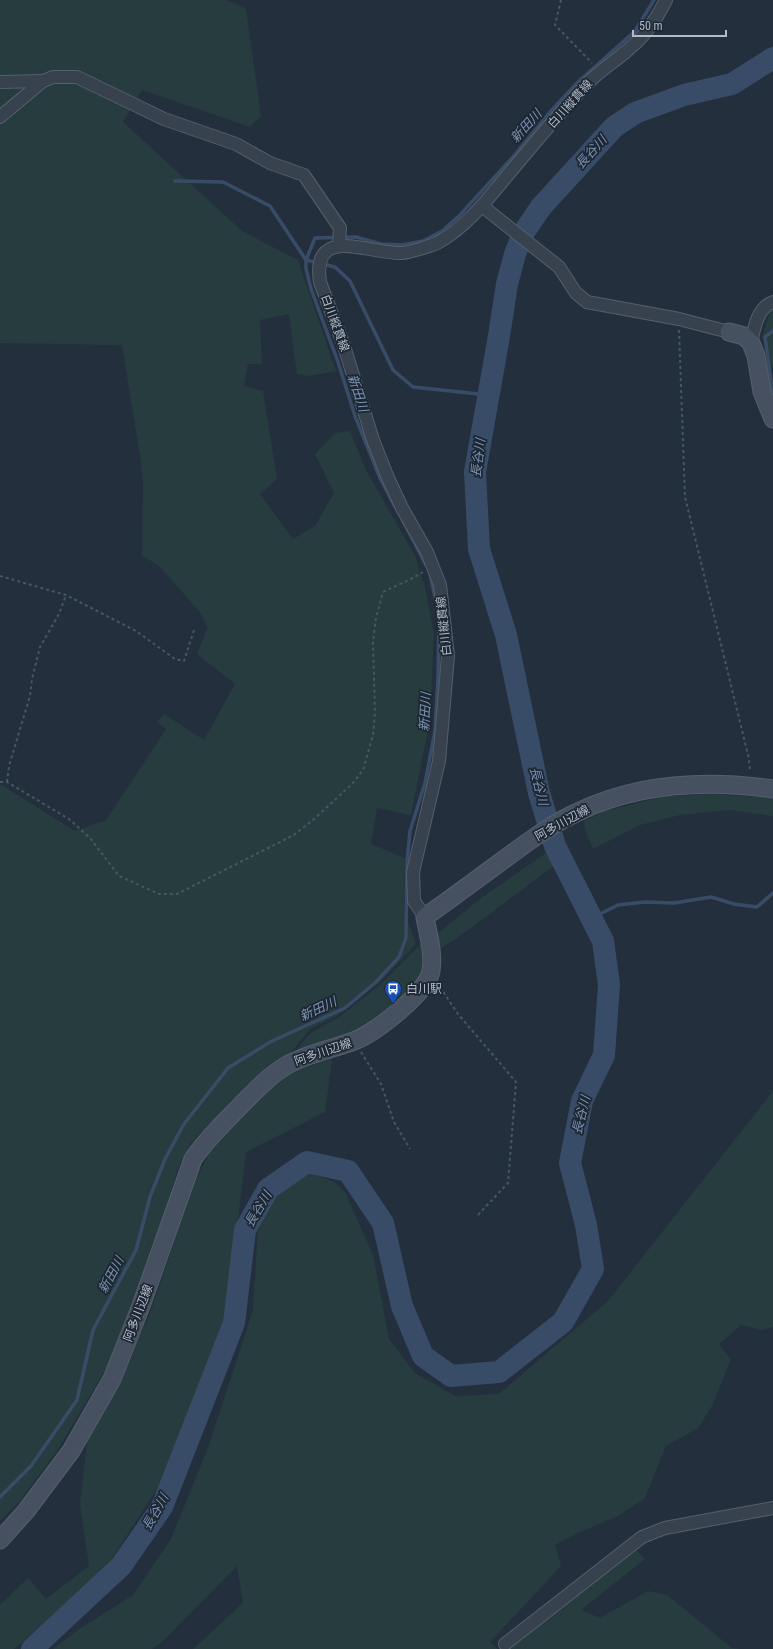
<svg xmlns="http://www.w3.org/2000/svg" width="773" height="1649" viewBox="0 0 773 1649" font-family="'Roboto Condensed','Noto Sans JP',sans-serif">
  <rect width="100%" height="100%" fill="#242f3e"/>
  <!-- green -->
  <g fill="#263c3f">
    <polygon points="0,0 227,0 246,9 261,116 250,127 142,90 123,122 242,231 298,260 336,371 310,376 297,374 289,314 260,320 262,364 248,364 244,386 263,391 277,479 260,494 293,539 315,526 334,493 315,454 335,433 350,431 366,470 416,558 425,587 434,634 430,720 411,815 377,808 371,844 405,858 404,911 416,944 381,981 338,1015 310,1029 293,1050 244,1088 190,1144 178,1168 141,1292 113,1357 57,1451 19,1502 0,1521 0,784 75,831 106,820 166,729 157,722 164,714 204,740 235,684 197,654 208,627 199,611 160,567 142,555 143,483 141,462 122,345 0,343"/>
    <polygon points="773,309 773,370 762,337 770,311"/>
    <polygon points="711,794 773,798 773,816 729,810 680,815 640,825 593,849 585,830 584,821 605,811 667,796"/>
    <polygon points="549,851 555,865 467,931 440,949 437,934 481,898"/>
    <polygon points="424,941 425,965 418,982 376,1022 356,1032 296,1051 309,1034 339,1017 380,985"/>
    <polygon points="333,1053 325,1112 246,1152 227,1313 208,1368 162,1481 110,1562 58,1611 14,1649 0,1649 0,1605 28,1578 46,1599 89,1566 80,1504 87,1442 149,1316 194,1183 210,1152 251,1106 290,1071"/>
    <polygon points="773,1091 773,1327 762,1330 741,1325 719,1344 731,1360 712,1406 698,1428 666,1446 645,1498 618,1516 578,1533 555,1545 561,1566 490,1642 498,1649 193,1649 243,1603 237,1566 163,1641 152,1649 53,1649 78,1630 133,1595 171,1539 209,1445 253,1310 258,1230 274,1199 291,1182 307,1172 333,1181 345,1192 373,1255 389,1339 415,1373 455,1396 499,1394 608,1301"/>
    <polygon points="636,1550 645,1559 581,1610 600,1618 648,1591 667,1595 732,1648 741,1649 505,1649 521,1640 541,1622"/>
  </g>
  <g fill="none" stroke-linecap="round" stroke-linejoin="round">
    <!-- stream -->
    <g stroke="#394c67" stroke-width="3.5">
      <polyline points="175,181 223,182 270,206 306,260 335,267 350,281 393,370 413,387 488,395"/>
      <polyline points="773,331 765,337 773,396"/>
      <polyline points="395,507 380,478 355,416 338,362 311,289 306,269 306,260 315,238 356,237 381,244 402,245 423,241 442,231 460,215 512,158 550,112 578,82 635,31 654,0"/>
      <polyline points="402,519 426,565"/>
      <polyline points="430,574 436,602"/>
      <polyline points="592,918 618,905 645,902 674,903 711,897 734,904 757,907 773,893"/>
      <polyline points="0,1497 31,1466 77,1400 93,1330 136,1250 150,1197 165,1159 184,1124 228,1068 272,1041 345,1008 376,982 399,957 406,938 407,862 410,831 425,783 435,731 438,677 439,623"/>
    </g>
    <!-- river -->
    <polyline stroke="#394c67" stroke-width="22" points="32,1649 121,1566 162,1507 234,1323 245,1230 268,1189 307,1162 348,1171 383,1223 402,1306 423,1356 451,1376 499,1372 563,1322 593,1269 586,1225 570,1163 582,1101 604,1055 609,985 603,941 555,846 539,793 506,635 479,549 475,472 499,336 507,284 515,254 524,232 541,207 614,127 635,113 684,95 732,84 773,58"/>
    <defs>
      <g id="street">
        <polyline points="0,82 43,81"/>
        <polyline points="0,117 43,81 53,77 77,77 164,119 236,144 270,163 304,175 340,228 339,245"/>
        <polyline points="482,206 559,267 576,293 587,302 679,319 729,332"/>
        <path d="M751,343C754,329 757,308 773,302"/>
        <path d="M425,917L414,901L413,872L439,761L448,656L440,585L427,552L402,508L388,478L373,440L344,346L320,282C311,223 372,255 402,253C408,253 434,245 439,242C467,226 486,201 506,177C534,144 560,111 590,81C602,69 617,60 630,48C646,35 657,18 666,0"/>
        <polyline points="505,1644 642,1537 665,1528 773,1508"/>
      </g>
      <g id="secondary">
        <polyline points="729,332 744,336 751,343 756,356 762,392 773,419"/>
        <path d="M0,1540L26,1511L71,1451L112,1379L141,1306L193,1159C207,1138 225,1122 243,1103C257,1089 271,1074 289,1064C309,1053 333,1049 354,1041C375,1033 427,993 431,971C434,954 428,934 425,917C452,898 479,878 506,858C529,841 553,823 580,811C640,783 709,780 773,789"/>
      </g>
    </defs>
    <!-- street casing -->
    <use href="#street" stroke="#565f6c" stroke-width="14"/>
    <!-- secondary casing -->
    <use href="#secondary" stroke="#565f6c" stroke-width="19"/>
    <!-- path -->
    <g stroke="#44595c" stroke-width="2" stroke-dasharray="3 3" stroke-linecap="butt">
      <polyline points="561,0 555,25 592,63"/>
      <polyline points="679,330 685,497 749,759 750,772"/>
      <polyline points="0,576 66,595 136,631 175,659 184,661 194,630"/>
      <polyline points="0,782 7,782 69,819 90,838 119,876 159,894 177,894 294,835 314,819 352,784 363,770 373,735 375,713 373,642 376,618 383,592 413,578 423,572"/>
      <polyline points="7,782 9,766 30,696 32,679 40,647 59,614 66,595"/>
      <polyline points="440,987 458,1014 516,1082 508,1183 477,1216"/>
      <polyline points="361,1052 381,1084 394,1122 410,1149"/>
    </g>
    <!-- street -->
    <use href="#street" stroke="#38414e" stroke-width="12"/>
    <!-- secondary -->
    <use href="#secondary" stroke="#465061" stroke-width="17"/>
  </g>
  <!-- icons -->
  <defs>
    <symbol id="bus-pin" viewBox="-11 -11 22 30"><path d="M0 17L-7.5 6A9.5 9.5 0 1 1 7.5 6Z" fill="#1a4fb4" stroke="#1d2633"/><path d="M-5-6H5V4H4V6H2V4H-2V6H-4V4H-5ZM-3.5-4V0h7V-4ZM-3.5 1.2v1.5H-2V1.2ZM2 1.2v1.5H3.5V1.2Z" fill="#fff"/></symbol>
  </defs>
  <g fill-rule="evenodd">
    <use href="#bus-pin" x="383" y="979" width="20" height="27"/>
  </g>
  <g text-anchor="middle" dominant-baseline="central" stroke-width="3.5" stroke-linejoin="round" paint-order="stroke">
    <!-- street labels -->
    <g font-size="12" fill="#b4bcc9" stroke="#1d2633">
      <text transform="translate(570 104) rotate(-48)">白川縦貫線</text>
      <text transform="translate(335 323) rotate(70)">白川縦貫線</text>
      <text transform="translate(444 626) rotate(-96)">白川縦貫線</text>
      <text transform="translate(562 823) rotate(-29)">阿多川辺線</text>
      <text transform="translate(323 1052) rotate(-19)">阿多川辺線</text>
      <text transform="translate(138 1313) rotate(-69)">阿多川辺線</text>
    </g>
    <!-- poi labels -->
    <g font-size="12" fill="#b4bcc9" stroke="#1d2633" text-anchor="start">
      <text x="406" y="989">白川駅</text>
    </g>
    <!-- water labels -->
    <g font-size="13" font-style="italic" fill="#7c92b1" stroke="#1d2633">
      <text transform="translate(526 126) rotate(-48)">新田川</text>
      <text transform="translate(591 152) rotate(-48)">長谷川</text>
      <text transform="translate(358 393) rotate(71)">新田川</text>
      <text transform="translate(478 458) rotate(-83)">長谷川</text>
      <text transform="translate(425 712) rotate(-87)">新田川</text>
      <text transform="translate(539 786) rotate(76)">長谷川</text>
      <text transform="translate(318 1009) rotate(-25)">新田川</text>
      <text transform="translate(581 1115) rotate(-76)">長谷川</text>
      <text transform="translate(258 1209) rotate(-59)">長谷川</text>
      <text transform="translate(111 1275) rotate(-62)">新田川</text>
      <text transform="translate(155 1512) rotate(-60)">長谷川</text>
    </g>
  </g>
  <!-- scale -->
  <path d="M633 30v6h93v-6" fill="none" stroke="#b4bcc9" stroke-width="2"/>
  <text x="639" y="30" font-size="12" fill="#b4bcc9" stroke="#1d2633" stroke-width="3" paint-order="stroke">50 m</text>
</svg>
